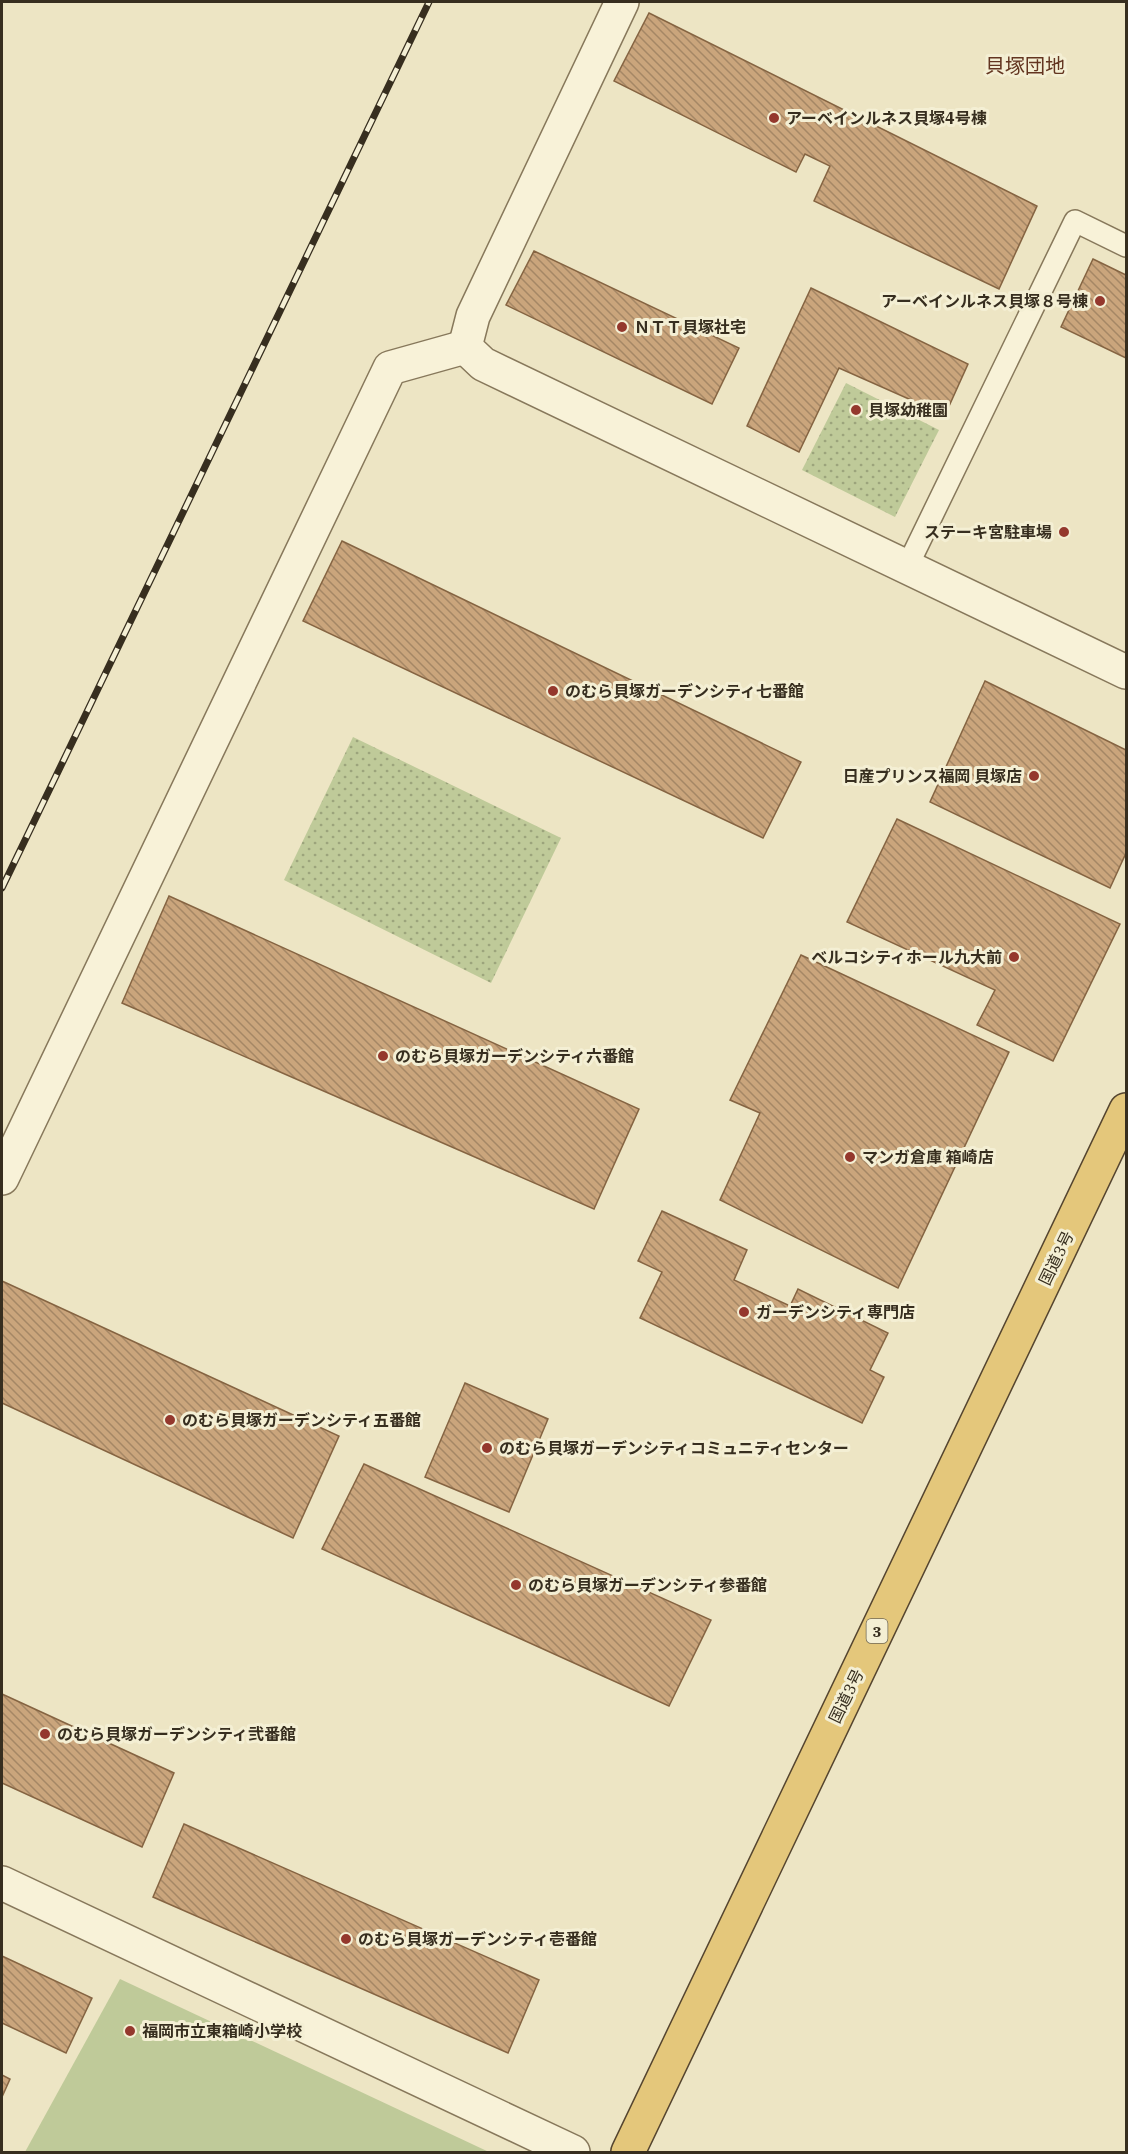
<svg xmlns="http://www.w3.org/2000/svg" width="1128" height="2154" viewBox="0 0 1128 2154" font-family="'IBM Plex Serif','Noto Sans JP',serif">
  <defs>
    <pattern id="grass-dots" width="8" height="8" patternUnits="userSpaceOnUse" patternTransform="scale(1.5)"><rect width="8" height="8" fill="#bfca99"/><path d="M2 2h.1M6 6h.1" fill="none" stroke="#9ca47c" stroke-width="1.8" stroke-linecap="round"/></pattern>
    <pattern id="building-back-hatch" width="6" height="6" patternUnits="userSpaceOnUse" patternTransform="scale(1.5)"><rect width="6" height="6" fill="#caa57c"/><path d="M-1 5l2 2M0 0l6 6M5-1l2 2" fill="none" stroke="#a58765"/></pattern>
  </defs>
  <rect width="100%" height="100%" fill="#ede5c4"/>
  <!-- grass -->
  <g fill="url(#grass-dots)">
    <polygon points="846,383 939,430 895,517 802,470"/>
    <polygon points="353,737 561,838 491,983 284,880"/>
  </g>
  <!-- pitch -->
  <polygon fill="#bfca99" points="120,1979 489,2152 25,2152"/>
  <!-- building -->
  <g fill="url(#building-back-hatch)" stroke="#856442" stroke-width="1.5">
    <polygon points="649,13 1037,206 999,289 814,201 830,166 805,154 796,172 614,81"/>
    <polygon points="534,251 739,348 712,404 506,305"/>
    <polygon points="1093,259 1126,275 1126,358 1061,327"/>
    <polygon points="811,288 968,364 945,415 839,368 799,452 747,426"/>
    <polygon points="342,541 801,762 763,838 303,621"/>
    <polygon points="985,681 1126,750 1126,853 1110,888 930,802"/>
    <polygon points="897,819 1120,924 1053,1061 977,1025 995,990 847,922"/>
    <polygon points="169,896 639,1109 594,1209 122,1003"/>
    <polygon points="801,955 1009,1052 898,1288 720,1200 760,1113 730,1100"/>
    <polygon points="662,1211 747,1250 734,1280 790,1306 798,1289 888,1333 870,1370 884,1377 862,1423 640,1318 662,1272 638,1261"/>
    <polygon points="2,1281 339,1436 293,1538 2,1403"/>
    <polygon points="465,1383 548,1419 509,1512 425,1477"/>
    <polygon points="364,1464 711,1620 669,1706 322,1549"/>
    <polygon points="2,1694 174,1773 142,1847 2,1783"/>
    <polygon points="184,1824 539,1980 508,2053 153,1897"/>
    <polygon points="2,1956 92,1998 66,2053 2,2023"/>
    <polygon points="2,2075 10,2079 2,2097"/>
  </g>
  <g fill="none" stroke-linecap="round" stroke-linejoin="round">
    <defs>
      <polyline id="service" points="907,567 1075,221 1126,246"/>
      <g id="minor">
        <polyline points="2,1178 390,368 465,347"/>
        <polyline points="2,1883 573,2152"/>
      </g>
      <polyline id="tertiary" points="622,2 473,316 465,347 483,364 1126,672"/>
      <polyline id="trunk" points="628,2152 1126,1110"/>
    </defs>
    <!-- service casing -->
    <use href="#service" stroke="#87785b" stroke-width="24"/>
    <!-- minor casing -->
    <use href="#minor" stroke="#87785b" stroke-width="36"/>
    <!-- tertiary casing -->
    <use href="#tertiary" stroke="#87785b" stroke-width="36"/>
    <!-- trunk casing -->
    <use href="#trunk" stroke="#55452f" stroke-width="36"/>
    <!-- service -->
    <use href="#service" stroke="#f8f2d8" stroke-width="21"/>
    <!-- minor -->
    <use href="#minor" stroke="#f8f2d8" stroke-width="33"/>
    <!-- tertiary -->
    <use href="#tertiary" stroke="#f8f2d8" stroke-width="33"/>
    <!-- trunk -->
    <use href="#trunk" stroke="#e4c77b" stroke-width="33"/>
    <defs>
      <polyline id="rail" points="2,888 429,2"/>
    </defs>
    <!-- rail casing -->
    <use href="#rail" stroke="#372e1f" stroke-width="7"/>
    <!-- rail -->
    <use href="#rail" stroke="#f4efd4" stroke-width="4.5" stroke-dasharray="14" stroke-linecap="butt"/>
  </g>
  <!-- markers -->
  <g fill="#94382d" stroke="#f4efd4" stroke-width="2">
    <circle cx="774" cy="118" r="6"/>
    <circle cx="1100" cy="301" r="6"/>
    <circle cx="622" cy="327" r="6"/>
    <circle cx="856" cy="410" r="6"/>
    <circle cx="1064" cy="532" r="6"/>
    <circle cx="553" cy="691" r="6"/>
    <circle cx="1034" cy="776" r="6"/>
    <circle cx="1014" cy="957" r="6"/>
    <circle cx="383" cy="1056" r="6"/>
    <circle cx="850" cy="1157" r="6"/>
    <circle cx="744" cy="1312" r="6"/>
    <circle cx="170" cy="1420" r="6"/>
    <circle cx="487" cy="1448" r="6"/>
    <circle cx="516" cy="1585" r="6"/>
    <circle cx="45" cy="1734" r="6"/>
    <circle cx="346" cy="1939" r="6"/>
    <circle cx="130" cy="2031" r="6"/>
  </g>
  <g text-anchor="middle" dominant-baseline="central" stroke-width="6" stroke-linejoin="round" paint-order="stroke">
    <!-- shield labels -->
    <rect fill="#f4efd4" stroke="#706855" stroke-width="1.5" x="866.5" y="1619" width="21" height="24" rx="4.5"/>
    <g font-size="15" font-weight="bold" fill="#372e1f">
      <text x="877" y="1631">3</text>
    </g>
    <!-- poi labels -->
    <g font-size="16" font-weight="bold" fill="#372e1f" stroke="#f4efd4" text-anchor="start">
      <text x="786" y="118">アーベインルネス貝塚4号棟</text>
      <text x="1088" y="301" text-anchor="end">アーベインルネス貝塚８号棟</text>
      <text x="634" y="327">ＮＴＴ貝塚社宅</text>
      <text x="868" y="410">貝塚幼稚園</text>
      <text x="1052" y="532" text-anchor="end">ステーキ宮駐車場</text>
      <text x="565" y="691">のむら貝塚ガーデンシティ七番館</text>
      <text x="1022" y="776" text-anchor="end">日産プリンス福岡 貝塚店</text>
      <text x="1002" y="957" text-anchor="end">ベルコシティホール九大前</text>
      <text x="395" y="1056">のむら貝塚ガーデンシティ六番館</text>
      <text x="862" y="1157">マンガ倉庫 箱崎店</text>
      <text x="756" y="1312">ガーデンシティ専門店</text>
      <text x="182" y="1420">のむら貝塚ガーデンシティ五番館</text>
      <text x="499" y="1448">のむら貝塚ガーデンシティコミュニティセンター</text>
      <text x="528" y="1585">のむら貝塚ガーデンシティ参番館</text>
      <text x="57" y="1734">のむら貝塚ガーデンシティ弐番館</text>
      <text x="358" y="1939">のむら貝塚ガーデンシティ壱番館</text>
      <text x="142" y="2031">福岡市立東箱崎小学校</text>
    </g>
    <!-- street labels -->
    <g font-size="16" fill="#372e1f" stroke="#f4efd4">
      <text transform="translate(1056 1258) rotate(-64)">国道3号</text>
      <text transform="translate(846 1696) rotate(-64)">国道3号</text>
    </g>
    <!-- quarter labels -->
    <g font-size="20" fill="#633520" stroke="#f4efd4">
      <text x="1025" y="65">貝塚団地</text>
    </g>
  </g>
  <!-- border -->
  <rect width="1128" height="2154" fill="none" stroke="#372e1f" stroke-width="6"/>
</svg>
